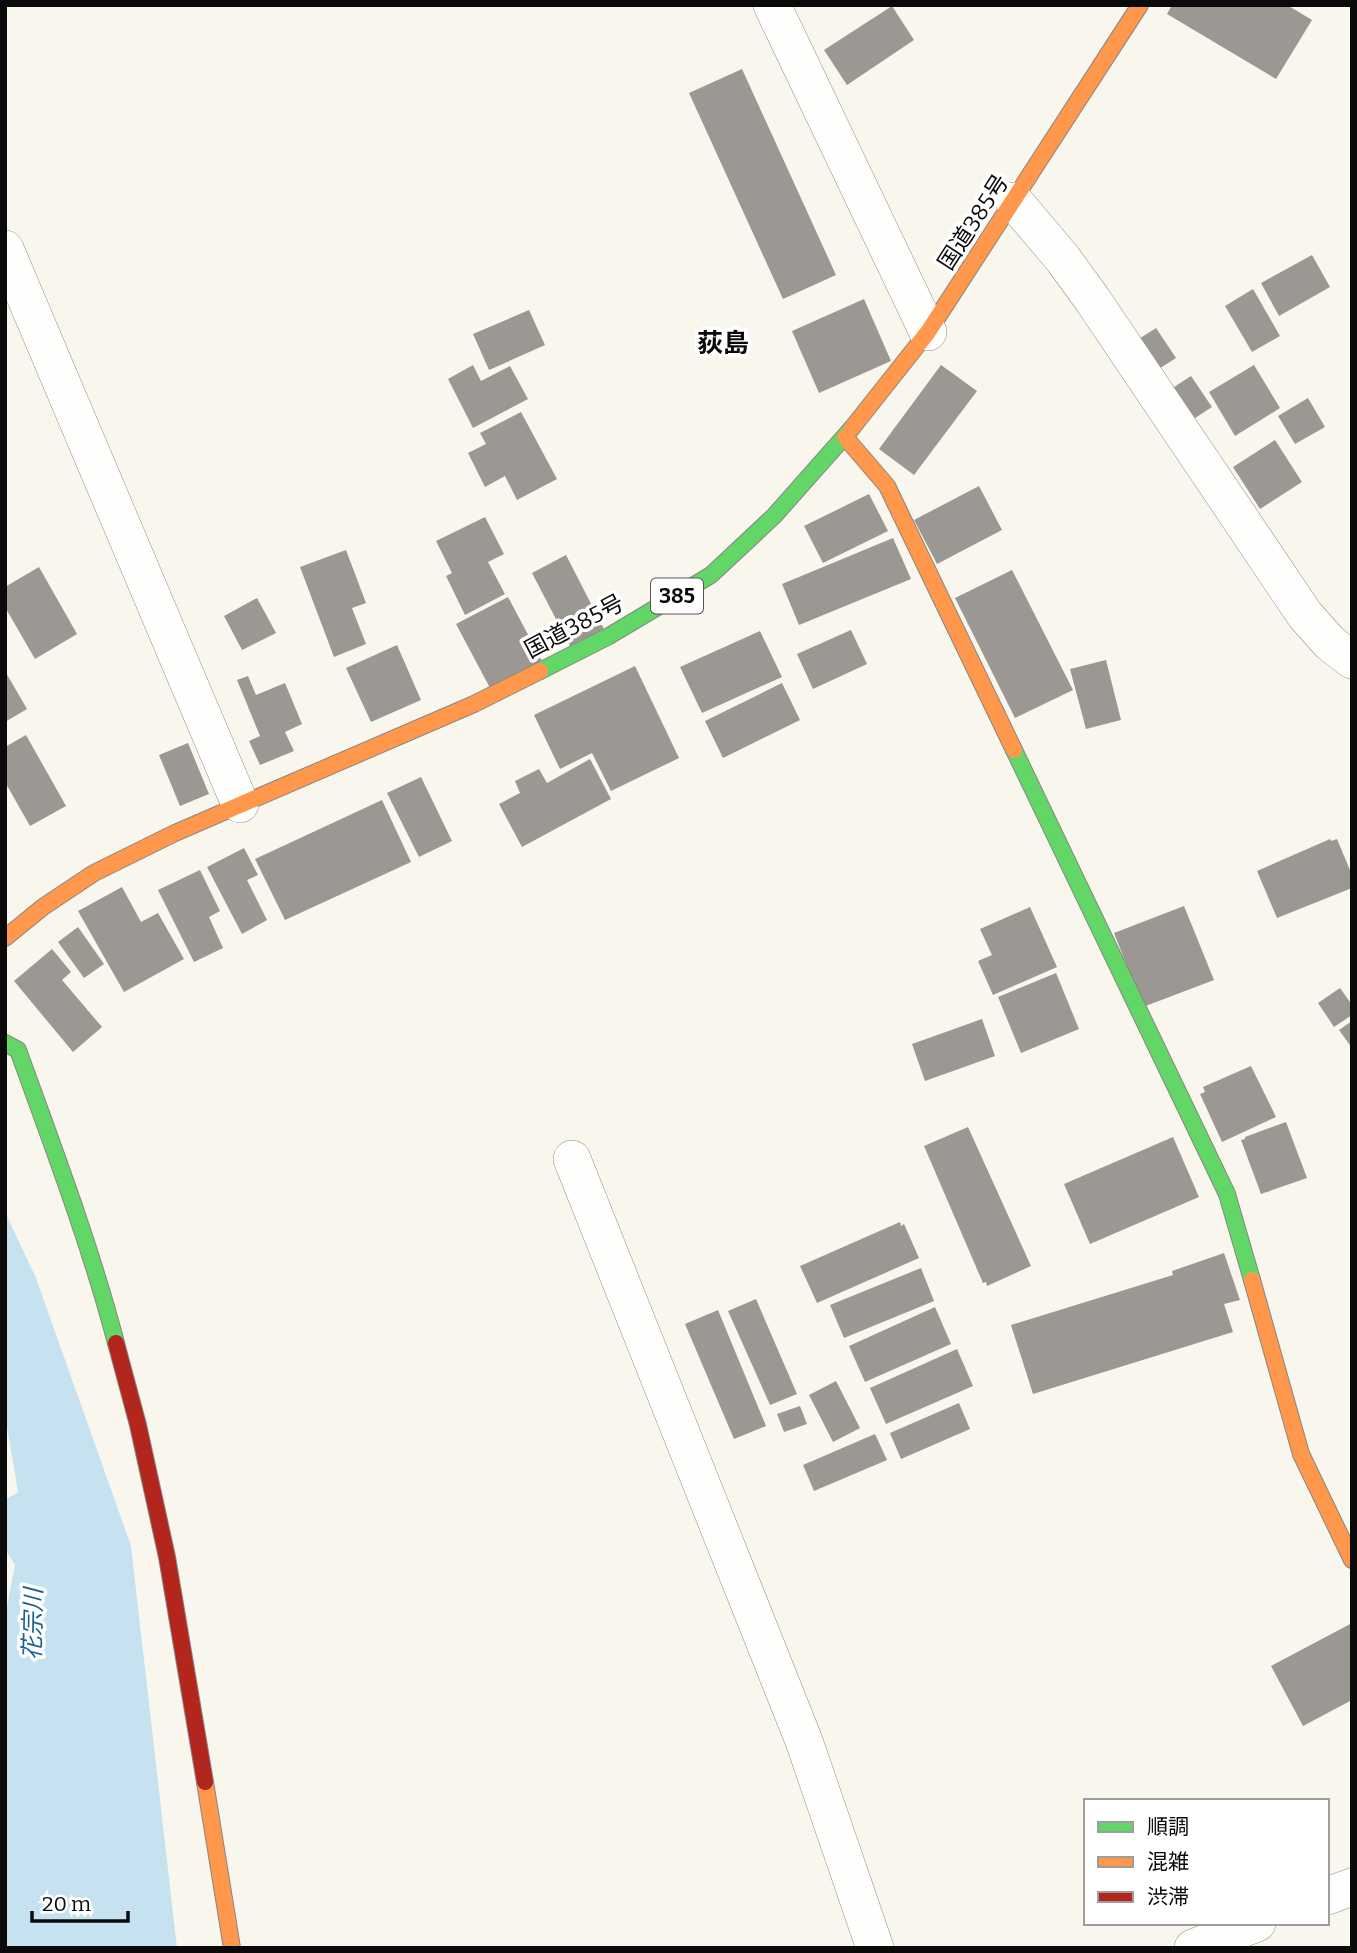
<svg xmlns="http://www.w3.org/2000/svg" width="1357" height="1953" viewBox="0 0 1357 1953" font-family="Bitter,'Noto Sans JP',serif">
  <rect width="100%" height="100%" fill="#f9f6ed"/>
  <!-- water -->
  <polygon fill="#c6e2f0" points="5,1212 36,1278 131,1546 177,1948 5,1948 5,1617 15,1565 5,1549 5,1500 18,1492 5,1415"/>
  <!-- building -->
  <g fill="#9b9894">
    <polygon points="1172,5 1287,5 1312,20 1276,79 1167,14"/>
    <polygon points="892,6 914,40 847,85 824,50"/>
    <polygon points="742,69 836,275 783,299 689,93"/>
    <polygon points="1312,255 1330,287 1279,316 1261,283"/>
    <polygon points="1253,289 1280,336 1252,352 1225,306"/>
    <polygon points="864,299 891,361 819,393 792,331"/>
    <polygon points="529,310 545,345 489,370 473,334"/>
    <polygon points="1156,328 1176,358 1151,374 1131,344"/>
    <polygon points="473,365 481,381 510,366 528,399 473,428 448,379"/>
    <polygon points="941,365 977,391 914,475 879,449"/>
    <polygon points="1254,365 1280,408 1235,436 1209,392"/>
    <polygon points="1191,376 1212,407 1189,422 1168,391"/>
    <polygon points="1308,398 1325,427 1295,444 1278,416"/>
    <polygon points="521,412 557,479 517,500 505,476 485,487 468,453 486,444 480,433"/>
    <polygon points="1275,440 1302,482 1260,509 1233,467"/>
    <polygon points="979,486 1002,530 937,564 914,520"/>
    <polygon points="869,494 888,531 823,563 804,526"/>
    <polygon points="485,517 504,554 488,562 505,594 465,615 446,576 452,573 436,541"/>
    <polygon points="893,538 911,579 799,625 782,584"/>
    <polygon points="346,550 366,603 352,608 366,644 334,657 300,567"/>
    <polygon points="566,555 604,629 570,646 532,573"/>
    <polygon points="39,567 77,634 35,659 5,607 5,587"/>
    <polygon points="1012,570 1073,690 1015,718 955,598"/>
    <polygon points="508,597 542,661 490,688 456,624"/>
    <polygon points="257,598 276,633 242,650 224,616"/>
    <polygon points="851,630 867,664 813,689 797,654"/>
    <polygon points="760,631 782,677 702,713 680,667"/>
    <polygon points="397,645 421,700 371,722 346,668"/>
    <polygon points="1106,660 1121,720 1086,729 1070,669"/>
    <polygon points="635,666 679,758 611,791 592,753 560,769 534,715"/>
    <polygon points="5,671 27,709 5,722"/>
    <polygon points="248,676 256,695 285,683 302,724 285,732 294,751 260,765 249,741 260,736 237,680"/>
    <polygon points="782,683 800,720 723,758 705,721"/>
    <polygon points="26,735 66,806 30,826 5,782 5,747"/>
    <polygon points="188,743 209,794 180,806 159,755"/>
    <polygon points="590,759 611,799 522,847 499,804 520,793 515,781 539,769 547,783"/>
    <polygon points="421,777 452,841 419,857 387,793"/>
    <polygon points="382,800 411,862 285,920 255,859"/>
    <polygon points="1330,839 1331,841 1337,839 1352,875 1352,888 1277,918 1257,871"/>
    <polygon points="244,848 258,875 247,880 267,920 242,934 207,867"/>
    <polygon points="200,870 220,911 209,917 223,948 194,962 158,890"/>
    <polygon points="122,887 141,922 158,913 184,959 124,992 78,911"/>
    <polygon points="1184,906 1214,980 1143,1007 1114,933"/>
    <polygon points="1030,907 1057,967 993,995 978,961 992,955 980,929"/>
    <polygon points="78,927 104,964 84,978 58,942"/>
    <polygon points="52,949 71,972 62,980 102,1027 73,1052 14,981"/>
    <polygon points="1056,973 1079,1029 1021,1053 998,997"/>
    <polygon points="1340,988 1352,1005 1352,1015 1334,1027 1318,1003"/>
    <polygon points="982,1019 995,1056 925,1081 912,1044"/>
    <polygon points="1352,1021 1352,1048 1339,1030"/>
    <polygon points="1251,1066 1276,1117 1222,1142 1200,1094 1205,1092 1203,1087"/>
    <polygon points="1286,1122 1307,1178 1261,1194 1241,1140 1245,1139 1245,1137"/>
    <polygon points="968,1127 1031,1266 987,1286 986,1282 983,1283 924,1146"/>
    <polygon points="1173,1137 1199,1197 1090,1244 1064,1184"/>
    <polygon points="900,1222 901,1226 904,1224 919,1258 817,1303 800,1266"/>
    <polygon points="1224,1253 1240,1300 1224,1304 1233,1332 1033,1394 1011,1325 1173,1275 1172,1271"/>
    <polygon points="921,1268 934,1301 844,1338 830,1305"/>
    <polygon points="756,1299 797,1394 770,1405 728,1311"/>
    <polygon points="935,1307 951,1344 865,1382 849,1346"/>
    <polygon points="718,1310 766,1426 734,1439 685,1324"/>
    <polygon points="957,1349 973,1386 886,1424 870,1388"/>
    <polygon points="836,1381 860,1428 833,1442 809,1395"/>
    <polygon points="959,1403 970,1429 901,1459 890,1433"/>
    <polygon points="800,1406 807,1424 784,1432 777,1414"/>
    <polygon points="875,1434 887,1460 814,1491 803,1465"/>
    <polygon points="1352,1623 1352,1700 1303,1726 1271,1666"/>
  </g>
  <g fill="none" stroke-linecap="round" stroke-linejoin="round">
    <defs>
      <g id="street">
        <polyline points="772,5 928,332"/>
        <polyline points="1014,201 1063,259 1092,299 1305,615 1330,643 1352,660"/>
        <polyline points="5,249 240,804"/>
        <polyline points="572,1159 804,1741 875,1948"/>
        <polyline points="1327,1896 1352,1887"/>
        <polyline points="1193,1948 1257,1923"/>
      </g>
      <g id="fast">
        <polyline points="540,671 609,636 711,575 774,516 852,428"/>
        <polyline points="1014,750 1227,1194 1252,1280"/>
        <path d="M5,1043L18,1050C53,1147 90,1244 116,1343"/>
      </g>
      <g id="slow">
        <polyline points="852,428 928,332 1140,5"/>
        <polyline points="845,437 887,486 1014,750"/>
        <polyline points="5,938 43,907 94,873 175,833 474,704 540,671"/>
        <polyline points="1252,1280 1301,1454 1352,1560"/>
        <polyline points="205,1782 232,1948"/>
      </g>
      <polyline id="jam" points="116,1343 138,1425 167,1557 205,1782"/>
    </defs>
    <!-- street casing -->
    <use href="#street" stroke="#92908c" stroke-width="38"/>
    <!-- fast casing -->
    <use href="#fast" stroke="#888783" stroke-width="18"/>
    <!-- slow casing -->
    <use href="#slow" stroke="#888783" stroke-width="18"/>
    <!-- jam casing -->
    <use href="#jam" stroke="#888783" stroke-width="18"/>
    <!-- street -->
    <use href="#street" stroke="#fefefc" stroke-width="37"/>
    <!-- fast -->
    <use href="#fast" stroke="#63d668" stroke-width="16"/>
    <!-- slow -->
    <use href="#slow" stroke="#ff974d" stroke-width="16"/>
    <!-- jam -->
    <use href="#jam" stroke="#b3261e" stroke-width="16"/>
  </g>
  <g text-anchor="middle" dominant-baseline="central" stroke-width="7" stroke-linejoin="round" paint-order="stroke">
    <!-- shield labels -->
    <rect fill="#fff" stroke="#545454" stroke-width="2" x="651" y="578.5" width="52" height="35" rx="5"/>
    <g font-size="21" font-weight="bold" fill="#0a0a0a">
      <text x="677" y="596">385</text>
    </g>
    <!-- street labels -->
    <g font-size="23" fill="#0a0a0a" stroke="#fff">
      <text transform="translate(973 222) rotate(-57)">国道385号</text>
      <text transform="translate(574 626) rotate(-28)">国道385号</text>
    </g>
    <!-- water labels -->
    <g font-size="24" font-style="italic" fill="#1d6192" stroke="#fff">
      <text transform="translate(33 1624) rotate(-89)">花宗川</text>
    </g>
    <!-- quarter labels -->
    <g font-size="26" font-weight="bold" fill="#0a0a0a" stroke="#fff">
      <text x="723" y="343">荻島</text>
    </g>
  </g>
  <!-- border -->
  <rect width="1357" height="1953" fill="none" stroke="#0a0a0a" stroke-width="14"/>
  <!-- legend -->
  <rect x="1084" y="1799" width="245" height="126" fill="#ffffff" stroke="#9d9d9d" stroke-width="2"/>
  <rect x="1098" y="1822" width="35" height="10" fill="#63d668" stroke="#9d9d9d" stroke-width="2"/>
  <text x="1147" y="1834" font-size="21" fill="#0a0a0a">順調</text>
  <rect x="1098" y="1857" width="35" height="10" fill="#ff974d" stroke="#9d9d9d" stroke-width="2"/>
  <text x="1147" y="1869" font-size="21" fill="#0a0a0a">混雑</text>
  <rect x="1098" y="1892" width="35" height="10" fill="#b3261e" stroke="#9d9d9d" stroke-width="2"/>
  <text x="1147" y="1904" font-size="21" fill="#0a0a0a">渋滞</text>
  <!-- scale -->
  <path d="M32 1911v10h96v-10" fill="none" stroke="#0a0a0a" stroke-width="3.5"/>
  <text x="42" y="1911" font-size="21" fill="#0a0a0a" stroke="#ffffff" stroke-width="5" paint-order="stroke">20 m</text>
</svg>
